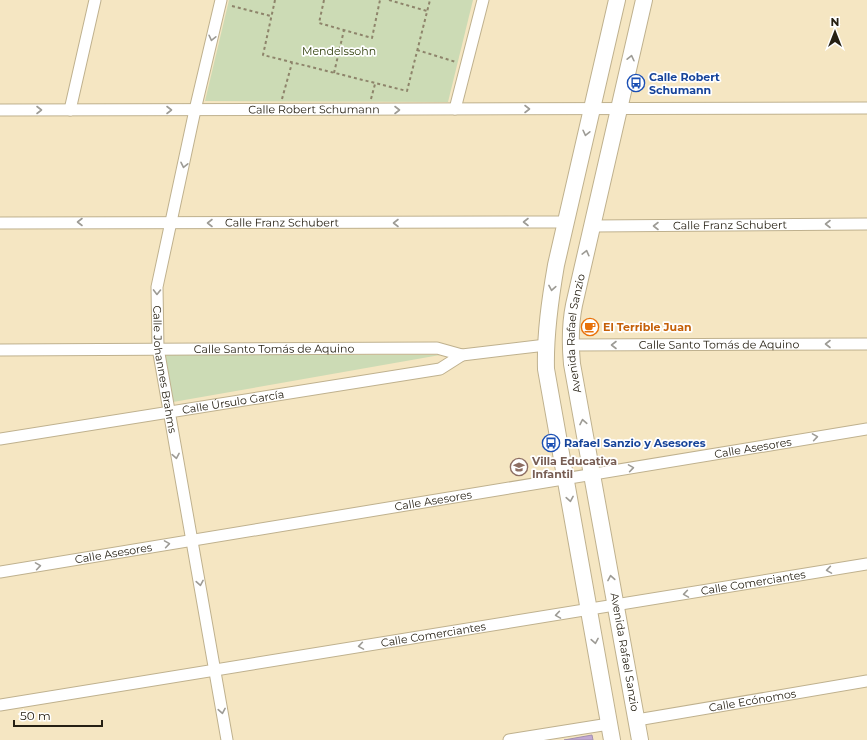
<svg xmlns="http://www.w3.org/2000/svg" width="867" height="740" viewBox="0 0 867 740" font-family="Montserrat,sans-serif">
  <rect width="100%" height="100%" fill="#f5e6c2"/>
  <!-- green -->
  <g fill="#ccdbb5">
    <polygon points="229,0 473,0 448,102 205,101"/>
    <polygon points="164,355 440,355 173,402"/>
  </g>
  <!-- building -->
  <polygon fill="#c1a8d3" stroke="#a290af" points="592,735 593,740 564,740"/>
  <g fill="none" stroke-linecap="round" stroke-linejoin="round">
    <defs>
      <g id="minor">
        <path id="s1" d="M221,0L195,110L157,287L158,348L227,740"/>
        <polyline points="455,109 483,0"/>
        <path id="s2" d="M0,110L867,108"/>
        <polyline points="70,110 95,0"/>
        <path id="s3" d="M0,223L565,222"/>
        <path id="s4" d="M593,226L867,224"/>
        <path id="s5" d="M570,345L867,344"/>
        <path id="s6" d="M0,350L437,348L462,355L546,345"/>
        <path id="s7" d="M0,439L440,369L462,355"/>
        <path id="s8" d="M0,572L867,429"/>
        <path id="s9" d="M0,705L867,564"/>
        <path id="s10" d="M637,720L867,681"/>
        <polyline points="509,740 609,724"/>
      </g>
      <g id="secondary">
        <path d="M612,740L546,369C545,334 550,300 556,265L617,0"/>
        <path id="s11" d="M640,740L572,364C570,343 570,325 574,305L644,0"/>
      </g>
    </defs>
    <!-- minor casing -->
    <use href="#minor" stroke="#bfb18e" stroke-width="13"/>
    <!-- secondary casing -->
    <use href="#secondary" stroke="#bfb18e" stroke-width="18"/>
    <!-- path -->
    <g stroke="#8e846b" stroke-width="2" stroke-dasharray="3 3" stroke-linecap="butt">
      <polyline points="275,0 263,55 407,91 430,0"/>
      <polyline points="324,0 319,23 372,38 380,0"/>
      <polyline points="389,0 427,11"/>
      <polyline points="232,6 271,16"/>
      <polyline points="417,50 456,62"/>
      <polyline points="334,73 344,30"/>
      <polyline points="282,99 292,63"/>
      <polyline points="371,99 375,84"/>
    </g>
    <!-- minor -->
    <use href="#minor" stroke="#fff" stroke-width="11"/>
    <!-- secondary -->
    <use href="#secondary" stroke="#fff" stroke-width="16"/>
  </g>
  <!-- one-way arrows -->
  <defs><path id="oneway-chevron" d="M-2-3.5L2.5 0L-2 3.5" fill="none" stroke-width="1.6" stroke-linecap="round" stroke-linejoin="round"/></defs>
  <g stroke="#9d9b95">
    <use href="#oneway-chevron" transform="translate(212 38) rotate(103)"/>
    <use href="#oneway-chevron" transform="translate(631 58) rotate(-77)"/>
    <use href="#oneway-chevron" transform="translate(527 109)"/>
    <use href="#oneway-chevron" transform="translate(39 110)"/>
    <use href="#oneway-chevron" transform="translate(169 110)"/>
    <use href="#oneway-chevron" transform="translate(397 110)"/>
    <use href="#oneway-chevron" transform="translate(586 133) rotate(103)"/>
    <use href="#oneway-chevron" transform="translate(184 165) rotate(102)"/>
    <use href="#oneway-chevron" transform="translate(80 222) rotate(180)"/>
    <use href="#oneway-chevron" transform="translate(526 222) rotate(180)"/>
    <use href="#oneway-chevron" transform="translate(210 223) rotate(180)"/>
    <use href="#oneway-chevron" transform="translate(396 223) rotate(180)"/>
    <use href="#oneway-chevron" transform="translate(828 224) rotate(180)"/>
    <use href="#oneway-chevron" transform="translate(656 226) rotate(180)"/>
    <use href="#oneway-chevron" transform="translate(586 253) rotate(-76)"/>
    <use href="#oneway-chevron" transform="translate(552 288) rotate(100)"/>
    <use href="#oneway-chevron" transform="translate(157 292) rotate(91)"/>
    <use href="#oneway-chevron" transform="translate(828 344) rotate(180)"/>
    <use href="#oneway-chevron" transform="translate(614 345) rotate(180)"/>
    <use href="#oneway-chevron" transform="translate(583 422) rotate(-101)"/>
    <use href="#oneway-chevron" transform="translate(815 437) rotate(-9)"/>
    <use href="#oneway-chevron" transform="translate(176 456) rotate(80)"/>
    <use href="#oneway-chevron" transform="translate(631 468) rotate(-9)"/>
    <use href="#oneway-chevron" transform="translate(570 499) rotate(80)"/>
    <use href="#oneway-chevron" transform="translate(167 544) rotate(-9)"/>
    <use href="#oneway-chevron" transform="translate(38 566) rotate(-9)"/>
    <use href="#oneway-chevron" transform="translate(829 570) rotate(171)"/>
    <use href="#oneway-chevron" transform="translate(611 578) rotate(-100)"/>
    <use href="#oneway-chevron" transform="translate(200 583) rotate(80)"/>
    <use href="#oneway-chevron" transform="translate(686 594) rotate(171)"/>
    <use href="#oneway-chevron" transform="translate(558 615) rotate(171)"/>
    <use href="#oneway-chevron" transform="translate(595 641) rotate(80)"/>
    <use href="#oneway-chevron" transform="translate(361 646) rotate(171)"/>
    <use href="#oneway-chevron" transform="translate(222 711) rotate(80)"/>
  </g>
  <!-- icons -->
  <defs>
    <symbol id="bus-ring" viewBox="-11 -11 22 22"><circle r="9.5" fill="#fff" stroke="#1a4fb4" stroke-width="1.5"/><path d="M-5-6H5V4H4V6H2V4H-2V6H-4V4H-5ZM-3.5-4V0h7V-4ZM-3.5 1.2v1.5H-2V1.2ZM2 1.2v1.5H3.5V1.2Z" fill="#1a4fb4"/></symbol>
    <symbol id="cafe-ring" viewBox="-11 -11 22 22"><circle r="9.5" fill="#fff" stroke="#e8710a" stroke-width="1.5"/><path d="M-5.5-4.5H6V0H3Q3 3.5 0 3.5H-2.5Q-5.5 3.5-5.5 0ZM3-3.2v2h1.7v-2ZM-6 4.5H4V6H-6Z" fill="#e8710a"/></symbol>
    <symbol id="school-ring" viewBox="-11 -11 22 22"><circle r="9.5" fill="#fff" stroke="#8d6e63" stroke-width="1.5"/><path d="M0-5L7-2L0 1L-7-2ZM-4 1L0 2.5L4 1V4Q0 6-4 4Z" fill="#8d6e63"/></symbol>
  </defs>
  <g fill-rule="evenodd">
    <use href="#bus-ring" x="626" y="73" width="20" height="20"/>
    <use href="#cafe-ring" x="580" y="317" width="20" height="20"/>
    <use href="#bus-ring" x="541" y="433" width="20" height="20"/>
    <use href="#school-ring" x="509" y="457" width="20" height="20"/>
  </g>
  <g text-anchor="middle" dominant-baseline="central" stroke-width="3.5" stroke-linejoin="round" paint-order="stroke">
    <!-- park labels -->
    <g font-size="11" fill="#2f3e0a" stroke="#fff">
      <text x="339" y="51">Mendelssohn</text>
    </g>
    <!-- transit labels -->
    <g font-size="11" font-weight="bold" fill="#164399" stroke="#fff" text-anchor="start">
      <text x="649" y="77">Calle Robert<tspan x="649" dy="13">Schumann</tspan></text>
      <text x="564" y="443">Rafael Sanzio y Asesores</text>
    </g>
    <!-- street labels -->
    <g font-size="11" fill="#262013" stroke="#fff">
      <text stroke="none"><textPath href="#s2" startOffset="314">Calle Robert Schumann</textPath></text>
      <text stroke="none"><textPath href="#s3" startOffset="282">Calle Franz Schubert</textPath></text>
      <text stroke="none"><textPath href="#s4" startOffset="137">Calle Franz Schubert</textPath></text>
      <text stroke="none"><textPath href="#s11" startOffset="413">Avenida Rafael Sanzio</textPath></text>
      <text stroke="none"><textPath href="#s5" startOffset="149">Calle Santo Tomás de Aquino</textPath></text>
      <text stroke="none"><textPath href="#s6" startOffset="274">Calle Santo Tomás de Aquino</textPath></text>
      <text stroke="none"><textPath href="#s1" startOffset="377">Calle Johannes Brahms</textPath></text>
      <text stroke="none"><textPath href="#s7" startOffset="236">Calle Úrsulo García</textPath></text>
      <text stroke="none"><textPath href="#s8" startOffset="763">Calle Asesores</textPath></text>
      <text stroke="none"><textPath href="#s8" startOffset="439">Calle Asesores</textPath></text>
      <text stroke="none"><textPath href="#s8" startOffset="115">Calle Asesores</textPath></text>
      <text stroke="none"><textPath href="#s9" startOffset="763">Calle Comerciantes</textPath></text>
      <text stroke="none"><textPath href="#s9" startOffset="439">Calle Comerciantes</textPath></text>
      <text transform="translate(625 652) rotate(80)">Avenida Rafael Sanzio</text>
      <text stroke="none"><textPath href="#s10" startOffset="117">Calle Ecónomos</textPath></text>
    </g>
    <!-- food labels -->
    <g font-size="11" font-weight="bold" fill="#c56008" stroke="#fff" text-anchor="start">
      <text x="603" y="327">El Terrible Juan</text>
    </g>
    <!-- education labels -->
    <g font-size="11" font-weight="bold" fill="#785e54" stroke="#fff" text-anchor="start">
      <text x="532" y="461">Villa Educativa<tspan x="532" dy="13">Infantil</tspan></text>
    </g>
  </g>
  <!-- north arrow -->
  <g transform="translate(835 32)" stroke="#ffffff" stroke-width="3" paint-order="stroke">
  <path d="M0-3L7 15L0 10L-7 15Z" fill="#262013"/>
  <text y="-6" font-size="11" font-weight="bold" text-anchor="middle" fill="#262013">N</text>
  </g>
  <!-- scale -->
  <path d="M14 720v6h88v-6" fill="none" stroke="#262013" stroke-width="2"/>
  <text x="20" y="720" font-size="12" fill="#262013" stroke="#ffffff" stroke-width="3" paint-order="stroke">50 m</text>
</svg>
